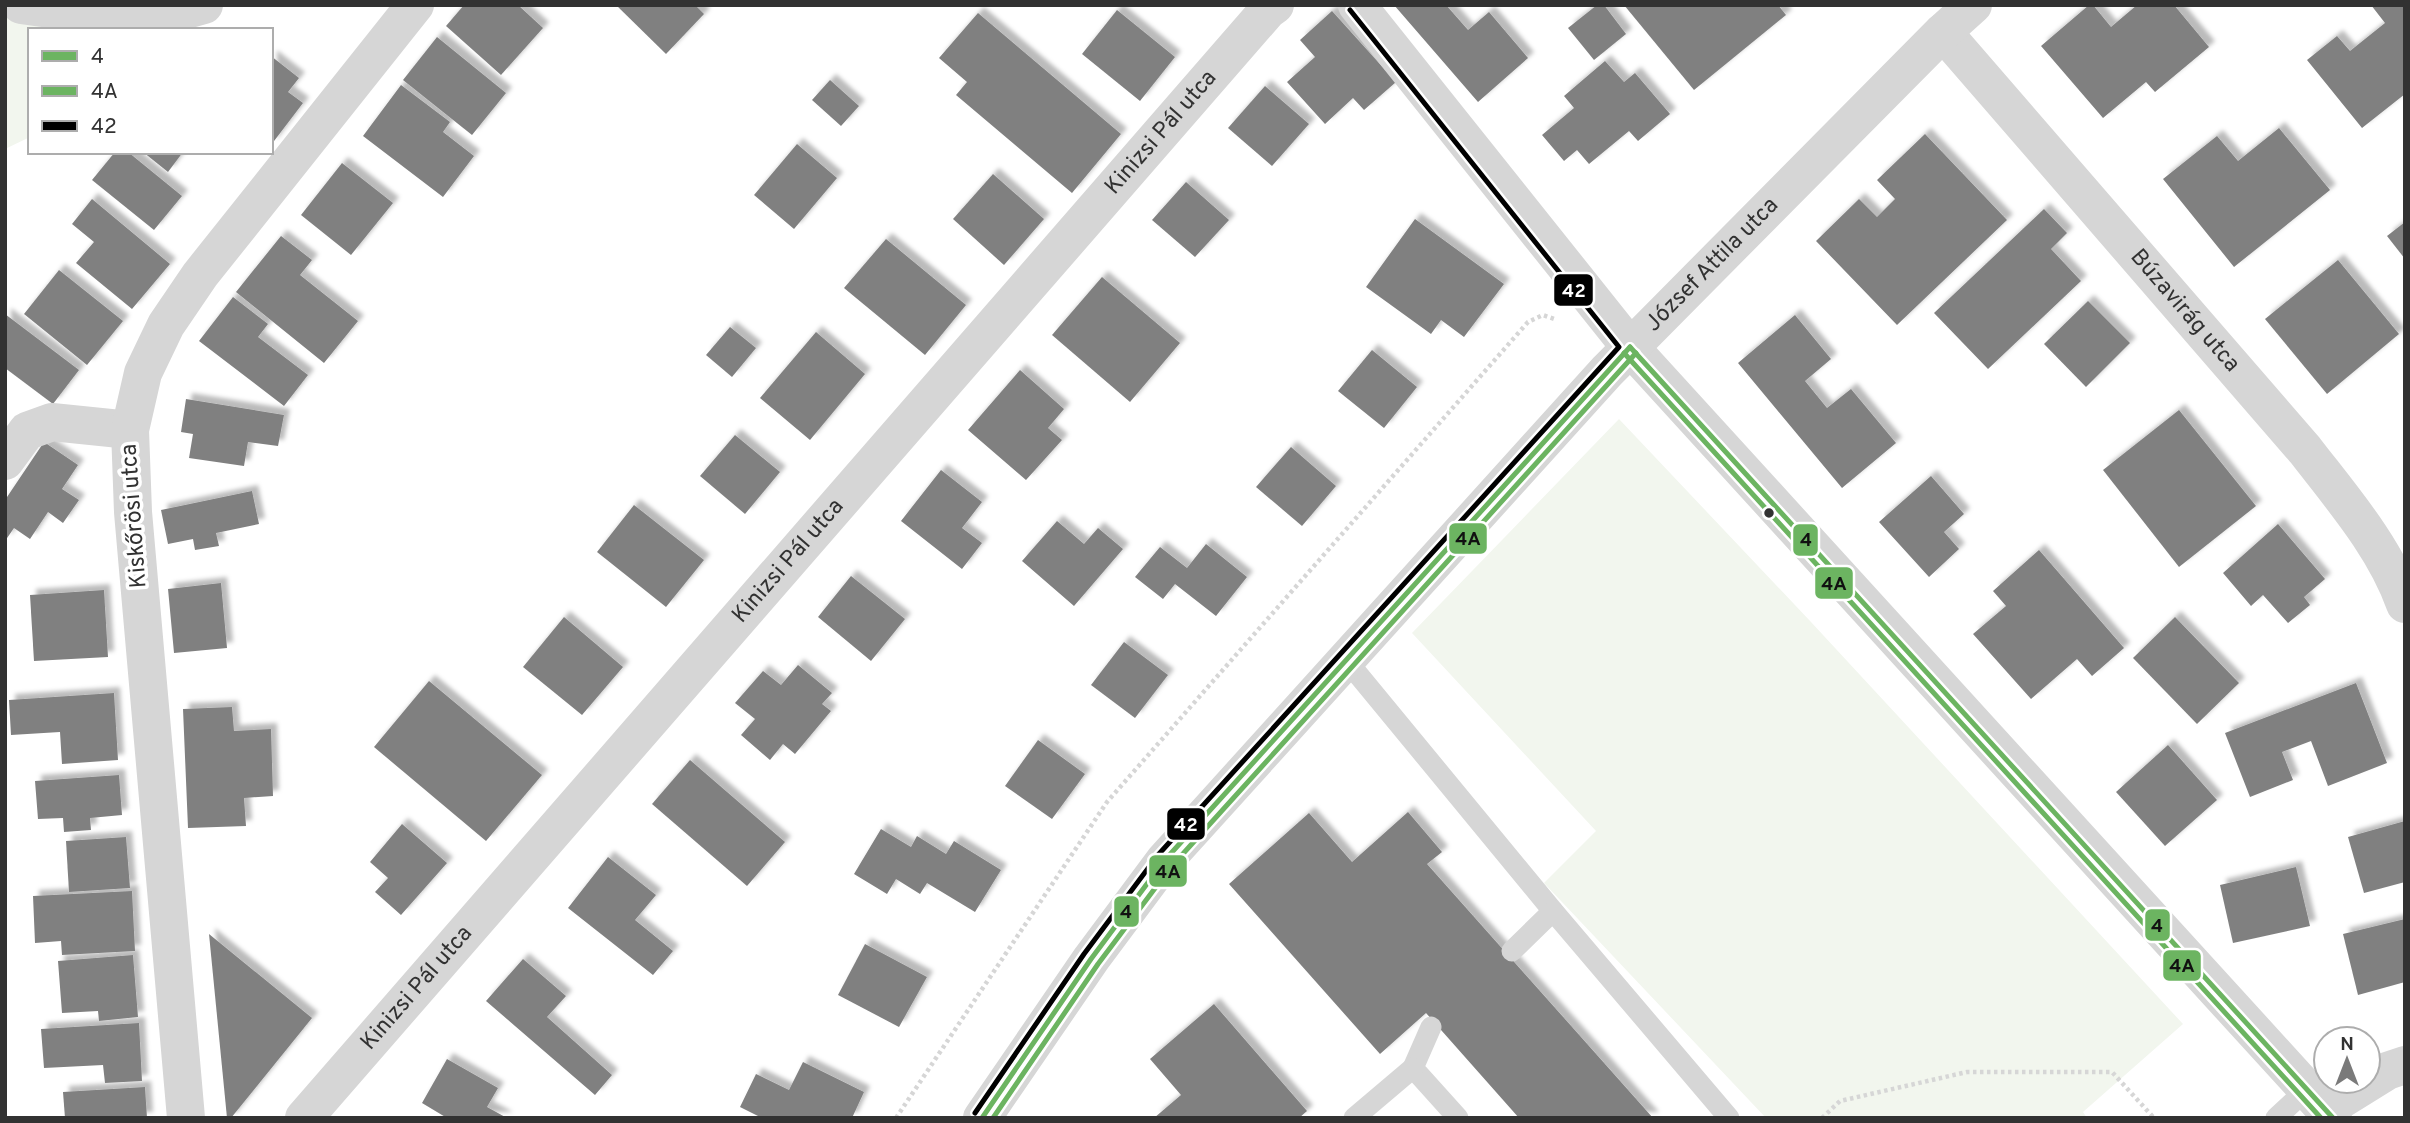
<svg xmlns="http://www.w3.org/2000/svg" width="2410" height="1123" viewBox="0 0 2410 1123" font-family="Overpass,sans-serif">
  <defs>
    <filter id="shadow"><feDropShadow dx="6" dy="-6" stdDeviation="2" flood-color="#0004"/></filter>
  </defs>
  <rect width="100%" height="100%" fill="#fff"/>
  <!-- green -->
  <g fill="#f2f6ee">
    <polygon points="5,5 107,30 30,30 30,137 5,149"/>
    <polygon points="1619,419 1811,622 2183,1024 2083,1112 2087,1118 1766,1118 1544,883 1596,831 1412,633"/>
  </g>
  <!-- building -->
  <g fill="#808080" filter="url(#shadow)">
    <polygon points="464,5 518,5 543,28 501,75 446,26"/>
    <polygon points="616,5 695,5 704,14 666,54"/>
    <polygon points="1394,5 1446,5 1468,30 1489,12 1528,58 1478,102"/>
    <polygon points="1597,5 1604,5 1626,34 1594,60 1568,28"/>
    <polygon points="1624,5 1778,5 1786,15 1694,90"/>
    <polygon points="2089,5 2093,5 2111,27 2137,5 2174,5 2209,47 2155,92 2146,82 2103,118 2041,46"/>
    <polygon points="2371,5 2405,5 2405,94 2362,128 2307,60 2337,36 2350,51 2385,23"/>
    <polygon points="1117,10 1175,57 1140,101 1082,54"/>
    <polygon points="1332,11 1396,82 1364,110 1353,98 1325,124 1287,82 1315,57 1300,40"/>
    <polygon points="978,13 1121,134 1072,193 956,95 967,82 939,58"/>
    <polygon points="437,37 506,93 472,135 403,80"/>
    <polygon points="271,56 299,78 288,92 303,103 271,145"/>
    <polygon points="1605,61 1624,82 1635,73 1670,114 1638,141 1629,131 1589,164 1577,150 1564,161 1542,135 1574,108 1564,96"/>
    <polygon points="830,80 859,106 841,126 812,100"/>
    <polygon points="401,85 450,122 443,132 474,156 443,197 363,136"/>
    <polygon points="1265,86 1309,124 1272,166 1228,128"/>
    <polygon points="2279,128 2330,190 2234,267 2163,179 2217,136 2238,161"/>
    <polygon points="1925,134 2007,220 1897,325 1816,241 1859,199 1877,217 1895,199 1877,180"/>
    <polygon points="797,144 837,178 794,229 754,195"/>
    <polygon points="115,152 128,152 182,196 154,230 92,180"/>
    <polygon points="143,152 183,152 168,172"/>
    <polygon points="342,163 393,203 351,255 301,215"/>
    <polygon points="993,174 1044,219 1004,265 953,219"/>
    <polygon points="1186,182 1229,220 1195,257 1152,220"/>
    <polygon points="92,199 170,264 132,309 76,263 94,242 72,224"/>
    <polygon points="2044,209 2067,233 2051,249 2081,281 1988,369 1934,313"/>
    <polygon points="1415,219 1504,284 1464,337 1441,320 1431,334 1366,287"/>
    <polygon points="2405,222 2405,259 2387,236"/>
    <polygon points="281,236 312,260 300,275 358,321 324,363 236,292"/>
    <polygon points="886,239 966,305 925,355 844,288"/>
    <polygon points="2338,260 2399,334 2327,394 2265,319"/>
    <polygon points="59,270 123,321 87,365 24,314"/>
    <polygon points="1102,277 1180,343 1130,402 1052,335"/>
    <polygon points="233,297 268,324 258,337 308,375 284,406 199,341"/>
    <polygon points="2088,301 2130,343 2086,387 2044,344"/>
    <polygon points="5,314 79,370 53,404 5,368"/>
    <polygon points="1795,315 1831,359 1805,381 1827,408 1851,389 1896,443 1842,488 1738,363"/>
    <polygon points="730,327 756,348 732,377 706,355"/>
    <polygon points="816,332 865,374 810,440 760,398"/>
    <polygon points="1372,350 1417,387 1384,428 1338,391"/>
    <polygon points="1020,370 1064,409 1048,428 1062,440 1026,480 968,430"/>
    <polygon points="186,399 284,415 278,446 248,442 244,466 189,458 193,434 181,432"/>
    <polygon points="2179,410 2256,506 2179,567 2103,470"/>
    <polygon points="735,435 780,472 745,514 700,476"/>
    <polygon points="44,442 78,465 62,489 79,500 63,523 48,512 30,539 14,528 5,541 5,500"/>
    <polygon points="1291,447 1336,486 1302,526 1256,487"/>
    <polygon points="941,470 982,502 962,528 982,543 962,569 901,521"/>
    <polygon points="1931,476 1964,514 1944,532 1959,549 1929,577 1879,522"/>
    <polygon points="252,491 259,524 216,533 219,546 195,550 193,539 168,544 161,510"/>
    <polygon points="634,505 704,560 666,607 597,552"/>
    <polygon points="1057,521 1084,544 1098,528 1123,549 1074,606 1022,561"/>
    <polygon points="2278,524 2325,579 2304,597 2310,605 2288,623 2263,595 2251,606 2223,573"/>
    <polygon points="1206,544 1247,577 1216,616 1175,584 1163,599 1135,577 1160,547 1187,568"/>
    <polygon points="2039,550 2124,648 2092,676 2077,659 2031,699 1973,634 2006,606 1993,591"/>
    <polygon points="851,576 905,619 871,661 818,617"/>
    <polygon points="221,583 227,648 174,653 168,589"/>
    <polygon points="104,590 108,657 34,661 30,595"/>
    <polygon points="564,617 623,667 582,715 523,667"/>
    <polygon points="2175,617 2239,683 2197,724 2133,658"/>
    <polygon points="1124,642 1168,675 1135,718 1091,685"/>
    <polygon points="798,665 832,693 822,704 831,711 795,754 783,744 770,760 741,735 755,719 735,703 763,671 781,685"/>
    <polygon points="429,681 542,775 486,841 374,747"/>
    <polygon points="2356,683 2387,763 2328,786 2311,741 2282,752 2293,780 2250,797 2225,733"/>
    <polygon points="114,693 118,760 62,764 60,732 11,735 9,700"/>
    <polygon points="232,707 234,731 271,729 273,796 244,798 246,826 188,828 183,709"/>
    <polygon points="1038,740 1085,774 1052,819 1005,786"/>
    <polygon points="2168,745 2217,800 2165,846 2116,792"/>
    <polygon points="690,760 785,842 747,886 652,804"/>
    <polygon points="119,775 122,815 90,818 91,830 64,832 63,818 38,819 35,781"/>
    <polygon points="1408,812 1442,852 1427,864 1653,1118 1519,1118 1426,1013 1380,1054 1229,884 1309,813 1352,862"/>
    <polygon points="2405,821 2405,882 2364,893 2348,837"/>
    <polygon points="402,824 447,863 401,915 375,892 388,878 370,862"/>
    <polygon points="881,829 911,847 917,836 946,854 954,841 1001,870 975,912 927,883 920,894 896,879 887,894 854,874"/>
    <polygon points="126,837 130,888 69,892 66,841"/>
    <polygon points="608,857 656,895 635,920 673,951 653,975 568,908"/>
    <polygon points="2296,867 2310,926 2233,943 2220,885"/>
    <polygon points="132,891 135,951 62,955 61,941 35,943 33,896"/>
    <polygon points="2405,919 2405,982 2358,995 2343,934"/>
    <polygon points="209,934 312,1018 231,1118 227,1118"/>
    <polygon points="865,944 927,977 899,1027 838,995"/>
    <polygon points="133,955 138,1017 99,1021 98,1011 62,1013 58,961"/>
    <polygon points="523,959 566,996 547,1017 612,1075 595,1095 486,1001"/>
    <polygon points="1214,1004 1307,1111 1299,1118 1154,1118 1181,1095 1150,1059"/>
    <polygon points="139,1023 142,1081 105,1083 103,1065 44,1068 41,1029"/>
    <polygon points="447,1059 498,1088 487,1107 507,1118 447,1118 422,1103"/>
    <polygon points="803,1062 864,1092 852,1118 762,1118 740,1107 756,1074 789,1090"/>
    <polygon points="145,1087 147,1118 65,1118 63,1092"/>
  </g>
  <g fill="none" stroke-linecap="round" stroke-linejoin="round">
    <!-- path -->
    <g stroke="#d6d6d6" stroke-width="4.5" stroke-dasharray="3.5 3.5" stroke-linecap="butt">
      <polyline points="896,1118 1107,802 1528,322 1543,315 1557,320"/>
      <polyline points="1822,1118 1840,1101 1967,1072 2112,1072 2154,1118"/>
    </g>
    <!-- service -->
    <g stroke="#d6d6d6" stroke-width="21">
      <polyline points="1347,661 1553,911 1729,1118"/>
      <polyline points="1512,951 1553,911"/>
      <polyline points="1431,1027 1413,1068 1458,1118"/>
      <polyline points="1354,1118 1413,1068"/>
      <polyline points="2276,1118 2307,1089"/>
    </g>
    <!-- minor -->
    <g stroke="#d6d6d6" stroke-width="38">
      <polyline points="21,5 92,15 172,14 204,5"/>
      <polyline points="1357,5 1630,347 2333,1118"/>
      <path id="s1" d="M1943,32L2305,450C2342,498 2385,547 2405,604"/>
      <polyline points="5,461 27,431 52,422 130,430"/>
      <polyline points="2326,1109 2387,1071 2405,1065"/>
      <polyline points="186,1118 133,512 130,430 143,373 166,325 200,275 415,5"/>
      <path id="s2" d="M304,1118L1268,10L1275,5"/>
    </g>
    <!-- tertiary -->
    <path stroke="#d6d6d6" stroke-width="38" id="s3" d="M982,1118L1091,959L1164,861L1608,370L1943,32L1973,5"/>
    <defs>
      <g id="bus-1">
        <polyline points="1630,347 2333,1118"/>
        <polyline points="982,1118 1091,959 1164,861 1630,347"/>
      </g>
      <g id="bus-2">
        <polyline points="1624,353 2321,1118"/>
        <polyline points="993,1118 1098,964 1171,867 1636,353"/>
      </g>
      <polyline id="bus-3" points="975,1113 1084,954 1158,855 1619,347 1350,10"/>
    </defs>
    <!-- bus-1 casing -->
    <use href="#bus-1" stroke="#fff" stroke-width="10"/>
    <!-- bus-2 casing -->
    <use href="#bus-2" stroke="#fff" stroke-width="10"/>
    <!-- bus-3 casing -->
    <use href="#bus-3" stroke="#fff" stroke-width="10"/>
    <!-- bus-1 -->
    <use href="#bus-1" stroke="#6cb461" stroke-width="5"/>
    <!-- bus-2 -->
    <use href="#bus-2" stroke="#6cb461" stroke-width="5"/>
    <!-- bus-3 -->
    <use href="#bus-3" stroke="#000" stroke-width="5"/>
  </g>
  <!-- markers -->
  <circle fill="#323232" stroke="#fff" stroke-width="2.5" cx="1769" cy="513" r="6"/>
  <g text-anchor="middle" dominant-baseline="central" stroke-width="7" stroke-linejoin="round" paint-order="stroke">
    <!-- street labels -->
    <g font-size="23" fill="#323232" stroke="#fff">
      <text stroke="none"><textPath href="#s2" startOffset="1306">Kinizsi Pál utca</textPath></text>
      <text stroke="none"><textPath href="#s3" startOffset="1125">József Attila utca</textPath></text>
      <text stroke="none"><textPath href="#s1" startOffset="369">Búzavirág utca</textPath></text>
      <text transform="translate(135 516) rotate(-94)">Kiskőrösi utca</text>
      <text stroke="none"><textPath href="#s2" startOffset="738">Kinizsi Pál utca</textPath></text>
      <text stroke="none"><textPath href="#s2" startOffset="172">Kinizsi Pál utca</textPath></text>
    </g>
  </g>
  <g stroke="#fff" stroke-width="2.5">
    <rect x="1553" y="273" width="41" height="34" rx="7" fill="#000"/>
    <rect x="1448" y="522" width="40" height="33" rx="7" fill="#6cb461"/>
    <rect x="1792" y="523" width="27" height="34" rx="7" fill="#6cb461"/>
    <rect x="1814" y="566" width="40" height="34" rx="7" fill="#6cb461"/>
    <rect x="1166" y="807" width="40" height="34" rx="7" fill="#000"/>
    <rect x="1148" y="854" width="40" height="34" rx="7" fill="#6cb461"/>
    <rect x="1113" y="895" width="27" height="33" rx="7" fill="#6cb461"/>
    <rect x="2144" y="908" width="27" height="34" rx="7" fill="#6cb461"/>
    <rect x="2162" y="949" width="40" height="33" rx="7" fill="#6cb461"/>
  </g>
  <g font-size="19" text-anchor="middle" font-weight="bold" fill="#fff">
    <text x="1574" y="297">42</text>
    <text x="1186" y="831">42</text>
  </g>
  <g font-size="19" text-anchor="middle" font-weight="bold" fill="#111">
    <text x="1468" y="545">4A</text>
    <text x="1806" y="546">4</text>
    <text x="1834" y="590">4A</text>
    <text x="1168" y="878">4A</text>
    <text x="1126" y="918">4</text>
    <text x="2157" y="932">4</text>
    <text x="2182" y="972">4A</text>
  </g>
  <!-- border -->
  <rect width="2410" height="1123" fill="none" stroke="#323232" stroke-width="14"/>
  <!-- legend -->
  <rect x="28" y="28" width="245" height="126" fill="#ffffff" stroke="#adadad" stroke-width="2"/>
  <rect x="42" y="51" width="35" height="10" fill="#6cb461" stroke="#adadad" stroke-width="2"/>
  <text x="91" y="63" font-size="21" fill="#323232">4</text>
  <rect x="42" y="86" width="35" height="10" fill="#6cb461" stroke="#adadad" stroke-width="2"/>
  <text x="91" y="98" font-size="21" fill="#323232">4A</text>
  <rect x="42" y="121" width="35" height="10" fill="#000000" stroke="#adadad" stroke-width="2"/>
  <text x="91" y="133" font-size="21" fill="#323232">42</text>
  <!-- north arrow -->
  <g transform="translate(2347 1060)"><circle r="33" fill="#ffffff" stroke="#adadad" stroke-width="2"/>
  <path d="M0-5L12 26L0 18L-12 26Z" fill="#7a7a7a"/>
  <text y="-10" font-size="19" font-weight="bold" text-anchor="middle" fill="#323232">N</text>
  </g>
</svg>
